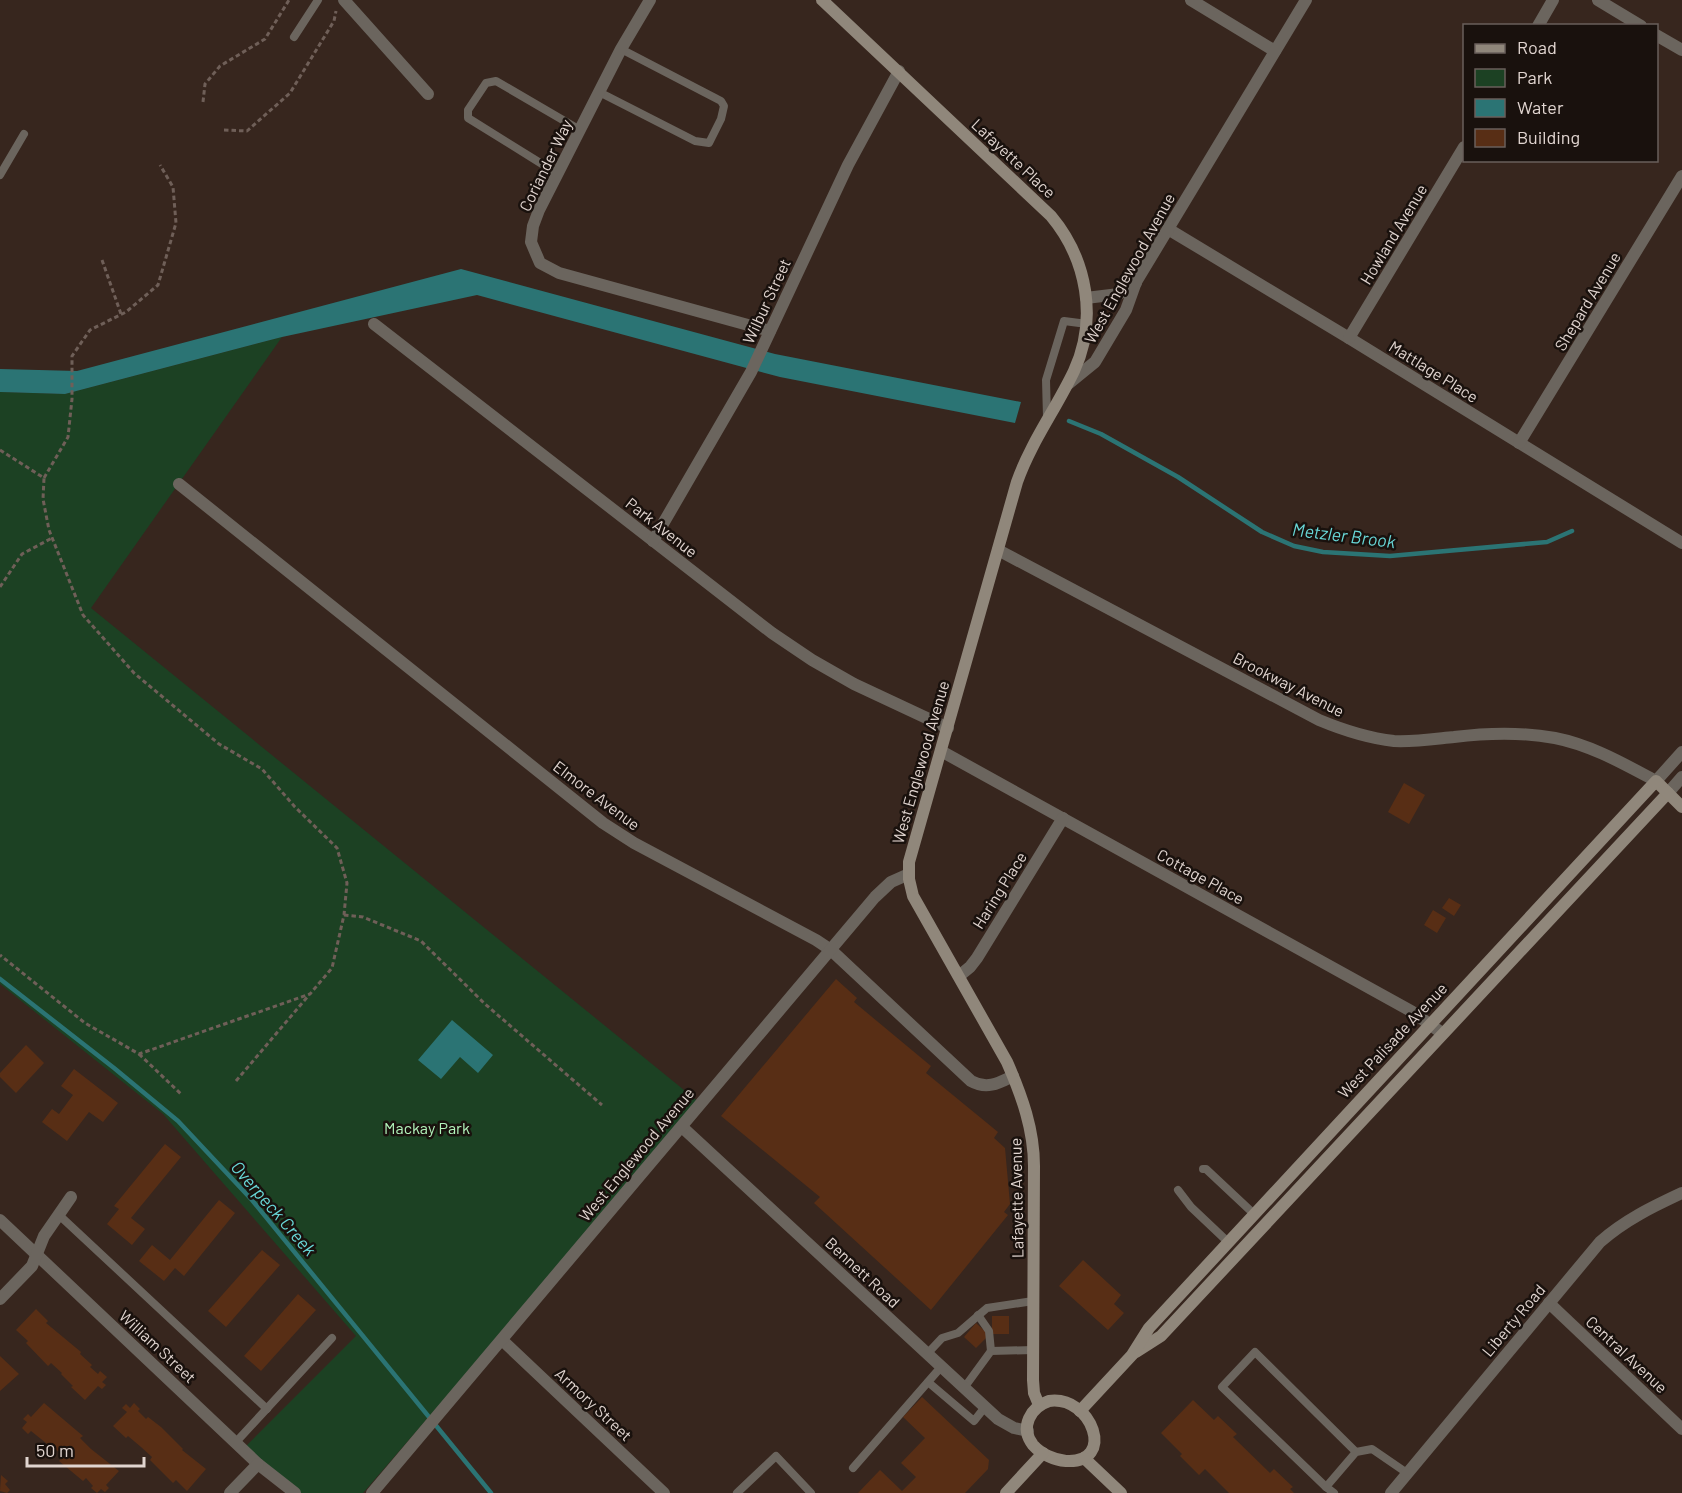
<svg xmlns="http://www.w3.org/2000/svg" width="1682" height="1493" viewBox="0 0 1682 1493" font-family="Barlow,sans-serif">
  <rect width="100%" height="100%" fill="#37261e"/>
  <!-- green -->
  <polygon fill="#1c4123" points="282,337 91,608 700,1103 363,1493 292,1493 243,1449 356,1336 163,1114 0,984 0,392 65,394"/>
  <!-- water -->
  <g fill="#2b7474">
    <polygon points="461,269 775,354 1021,402 1015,423 780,377 477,295 282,337 65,394 0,392 0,369 77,371"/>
    <polygon points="452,1020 493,1055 478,1073 460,1057 441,1079 418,1060"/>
  </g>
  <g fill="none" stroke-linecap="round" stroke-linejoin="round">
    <!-- stream -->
    <g stroke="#2b7474" stroke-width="4.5">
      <polyline points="1069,421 1101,434 1178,477 1262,532 1294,546 1323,552 1390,556 1547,542 1572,531"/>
      <polyline points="0,979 114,1068 178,1121 252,1200 491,1493"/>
    </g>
  </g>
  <!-- building -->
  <g fill="#582e15">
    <polygon points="1404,783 1425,795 1409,824 1388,812"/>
    <polygon points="1449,898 1461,905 1454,916 1442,908"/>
    <polygon points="1433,910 1446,918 1437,933 1424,925"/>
    <polygon points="836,979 857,998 854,1002 931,1066 926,1073 998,1132 994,1138 1005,1148 1010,1204 1004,1212 1008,1215 931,1310 814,1203 820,1197 721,1116"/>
    <polygon points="26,1045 44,1063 16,1093 0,1077 0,1073"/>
    <polygon points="74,1069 118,1103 103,1122 89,1112 67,1141 42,1122 52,1109 59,1114 73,1095 61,1086"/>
    <polygon points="165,1144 181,1157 131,1218 145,1229 132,1245 107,1224 119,1209 114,1206"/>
    <polygon points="219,1200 235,1213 184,1276 175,1268 164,1281 139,1261 152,1245 170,1260"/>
    <polygon points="262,1250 280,1265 226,1327 208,1311"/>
    <polygon points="1083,1260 1121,1295 1114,1304 1124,1313 1108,1330 1059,1286"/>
    <polygon points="298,1294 316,1310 261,1371 244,1356"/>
    <polygon points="36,1309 48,1321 46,1323 81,1352 80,1354 92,1365 90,1367 98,1374 100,1371 107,1377 102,1382 106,1385 102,1389 98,1386 85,1400 71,1387 73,1386 61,1374 62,1373 51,1363 48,1366 26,1343 28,1341 16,1330"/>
    <rect x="992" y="1316" width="17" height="18"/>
    <polygon points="976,1323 989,1335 976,1348 964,1337"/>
    <polygon points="0,1356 19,1374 0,1391"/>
    <polygon points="922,1397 989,1460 988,1469 965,1493 858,1493 880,1470 902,1491 916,1477 901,1463 925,1438 903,1417"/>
    <polygon points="1193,1400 1214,1420 1218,1416 1237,1434 1233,1437 1270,1473 1274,1469 1293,1487 1290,1489 1294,1493 1229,1493 1205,1469 1199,1475 1180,1456 1182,1454 1161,1433"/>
    <polygon points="44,1403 83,1436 80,1438 91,1449 119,1471 106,1485 109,1488 105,1492 101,1489 97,1493 91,1488 93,1486 86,1478 83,1481 59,1461 63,1456 52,1446 51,1447 31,1431 28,1434 22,1428 27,1422 23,1419 28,1414 31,1417"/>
    <polygon points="134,1403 140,1409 138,1411 146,1419 148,1417 161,1427 183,1449 182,1450 206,1469 187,1491 176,1480 173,1483 150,1460 152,1457 141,1447 128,1436 126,1438 113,1426 127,1412 122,1408 126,1404 130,1408"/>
    <polygon points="1,1475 8,1481 5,1484 10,1490 7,1493 0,1491"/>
  </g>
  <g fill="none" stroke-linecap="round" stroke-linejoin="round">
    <!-- path -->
    <g stroke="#6f5f58" stroke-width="3" stroke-dasharray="4.5 3" stroke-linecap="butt">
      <polyline points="203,102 205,84 220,66 265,39 289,0"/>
      <polyline points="224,130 247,131 290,93 334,21 336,11"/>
      <polyline points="102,260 121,314"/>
      <polyline points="0,450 44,478 43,499 49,530 83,615 134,673 219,744 262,769 295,807 337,848 347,883 344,915 332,968 310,994 139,1054 85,1023 0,955"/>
      <polyline points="44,478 68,437 72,399 72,356 90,330 126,312 158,285 176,223 173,187 160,165"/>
      <polyline points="0,587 22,554 52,538"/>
      <polyline points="344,915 363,917 421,941 485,1004 602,1105"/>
      <polyline points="139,1054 181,1094"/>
      <polyline points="236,1081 309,995"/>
    </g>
    <!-- lane -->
    <g stroke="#6b655e" stroke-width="8">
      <polyline points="294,37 318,0"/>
      <polyline points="599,92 695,141 709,143 721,119 724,106 721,101 621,49"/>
      <polyline points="558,174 468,118 468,110 486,83 496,81 580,130"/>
      <polyline points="0,175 24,134"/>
      <polyline points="1047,417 1046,380 1064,321 1087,324"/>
      <polyline points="1203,1169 1206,1169 1254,1214"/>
      <polyline points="1178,1190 1191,1207 1228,1242"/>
      <polyline points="59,1215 267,1409"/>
      <polyline points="978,1315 989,1331 991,1351"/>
      <polyline points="927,1354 942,1338 958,1333 987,1308 1033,1301"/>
      <polyline points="928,1382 974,1421 985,1407"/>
      <polyline points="964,1388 991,1351 1033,1350"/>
      <polyline points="236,1442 332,1338"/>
      <polyline points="853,1468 941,1367"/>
      <polyline points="1326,1487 1222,1387 1255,1352 1356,1452"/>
      <polyline points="737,1493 776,1456 811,1493"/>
      <polyline points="1334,1493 1326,1487 1356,1452 1372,1449 1407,1473"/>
    </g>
    <!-- street -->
    <g stroke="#6b655e" stroke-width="12">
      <polyline points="344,0 428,94"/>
      <polyline points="650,0 621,49 539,210 533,226 531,242 540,263 559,273 770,331"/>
      <polyline points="1191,0 1275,51"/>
      <polyline points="1598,0 1641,26"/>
      <polyline points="1538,26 1553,0"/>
      <polyline points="1656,35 1682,50"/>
      <polyline points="1168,229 1349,338 1682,543"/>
      <polyline points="1086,298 1119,294 1136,283"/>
      <polyline points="374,324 772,633 812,660 854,684 948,728"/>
      <polyline points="1349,338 1464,147"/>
      <polyline points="1068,384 1095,362 1126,310 1136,282 1306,0"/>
      <polyline points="1519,443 1682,176"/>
      <path d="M179,484L603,823L634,843L816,940L831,950L971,1081C987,1090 999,1083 1013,1076"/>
      <polyline points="653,541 751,372 848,165 899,71"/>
      <path d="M998,550L1319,720C1343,730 1367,738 1394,741C1414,742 1434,739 1454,737C1486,733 1522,732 1555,738C1591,745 1624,764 1656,781L1682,752"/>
      <polyline points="941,751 1411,1011 1442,1033"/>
      <polyline points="1668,793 1682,777"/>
      <polyline points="959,976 970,967 977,958 1063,818"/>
      <polyline points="682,1127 998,1419 1014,1428 1028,1431"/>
      <polyline points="0,1220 258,1464 295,1493"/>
      <polyline points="0,1299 32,1266 44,1236 71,1197"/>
      <polyline points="1549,1303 1682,1429"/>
      <polyline points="502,1340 664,1493"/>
      <polyline points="230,1493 258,1464"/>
      <polyline points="372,1493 875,897 891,882 909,874"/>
      <path d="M1391,1493L1600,1242C1625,1220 1652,1207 1682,1193"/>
    </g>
    <!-- secondary -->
    <g stroke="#90877b" stroke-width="12">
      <path d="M822,0L1051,216C1087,259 1098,319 1074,371C1056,409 1031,442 1017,482L909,862V879L913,896L1007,1062C1022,1096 1034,1130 1034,1166L1033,1380L1034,1393L1039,1405"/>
      <polyline points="1136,1352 1161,1336 1668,793"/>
      <path d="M1049,1401C1092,1395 1117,1464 1066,1461C1054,1460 1041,1454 1033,1445C1019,1427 1031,1407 1049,1401Z"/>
      <polyline points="1080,1411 1132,1355 1149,1328 1656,781 1682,807"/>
      <polyline points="1084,1458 1121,1493"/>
      <polyline points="1006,1493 1043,1453"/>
    </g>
  </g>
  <g text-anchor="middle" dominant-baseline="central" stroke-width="5" stroke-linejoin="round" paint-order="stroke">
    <!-- street labels -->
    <g font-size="16" fill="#e1d5d0" stroke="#19110d">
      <text transform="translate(1014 158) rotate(43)">Lafayette Place</text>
      <text transform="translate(545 165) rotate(-64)">Coriander Way</text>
      <text transform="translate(1393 234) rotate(-59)">Howland Avenue</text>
      <text transform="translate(1129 268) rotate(-61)">West Englewood Avenue</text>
      <text transform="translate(766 301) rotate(-65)">Wilbur Street</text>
      <text transform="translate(1587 301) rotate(-59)">Shepard Avenue</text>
      <text transform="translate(1434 371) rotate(32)">Mattlage Place</text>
      <text transform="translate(662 527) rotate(38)">Park Avenue</text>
      <text transform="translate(1289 684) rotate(27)">Brookway Avenue</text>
      <text transform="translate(920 762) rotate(-74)">West Englewood Avenue</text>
      <text transform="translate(597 795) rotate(37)">Elmore Avenue</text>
      <text transform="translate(1201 876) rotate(29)">Cottage Place</text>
      <text transform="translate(999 890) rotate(-58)">Haring Place</text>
      <text transform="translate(1392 1040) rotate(-47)">West Palisade Avenue</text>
      <text transform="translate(636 1154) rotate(-50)">West Englewood Avenue</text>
      <text transform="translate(1016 1198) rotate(-91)">Lafayette Avenue</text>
      <text transform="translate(863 1272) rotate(43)">Bennett Road</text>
      <text transform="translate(1513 1320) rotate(-50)">Liberty Road</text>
      <text transform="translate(158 1346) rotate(43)">William Street</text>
      <text transform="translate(1627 1354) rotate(43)">Central Avenue</text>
      <text transform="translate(594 1404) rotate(43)">Armory Street</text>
    </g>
    <!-- park labels -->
    <g font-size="16" fill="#b2f4bb" stroke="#19110d">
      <text x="427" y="1127">Mackay Park</text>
    </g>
    <!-- water labels -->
    <g font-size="18" font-style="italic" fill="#68d7d7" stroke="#19110d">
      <text transform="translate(1344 535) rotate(7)">Metzler Brook</text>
      <text transform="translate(274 1208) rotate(49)">Overpeck Creek</text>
    </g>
  </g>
  <!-- legend -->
  <rect x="1463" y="24" width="195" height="138" fill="#19110d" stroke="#695f5b" stroke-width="1.5"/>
  <rect x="1475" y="44" width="30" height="9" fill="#90877b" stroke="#695f5b" stroke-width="1.5"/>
  <text x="1517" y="54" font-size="18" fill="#e1d5d0">Road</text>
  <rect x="1475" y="69" width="30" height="18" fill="#1c4123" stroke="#695f5b" stroke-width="1.5"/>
  <text x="1517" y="84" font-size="18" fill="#e1d5d0">Park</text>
  <rect x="1475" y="99" width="30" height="18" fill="#2b7474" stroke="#695f5b" stroke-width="1.5"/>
  <text x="1517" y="114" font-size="18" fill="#e1d5d0">Water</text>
  <rect x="1475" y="129" width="30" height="18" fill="#582e15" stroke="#695f5b" stroke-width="1.5"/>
  <text x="1517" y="144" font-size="18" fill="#e1d5d0">Building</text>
  <!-- scale -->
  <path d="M27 1457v9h117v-9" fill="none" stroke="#e1d5d0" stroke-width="3"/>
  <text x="36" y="1457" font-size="18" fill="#e1d5d0" stroke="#19110d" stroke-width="4.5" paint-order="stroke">50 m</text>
</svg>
